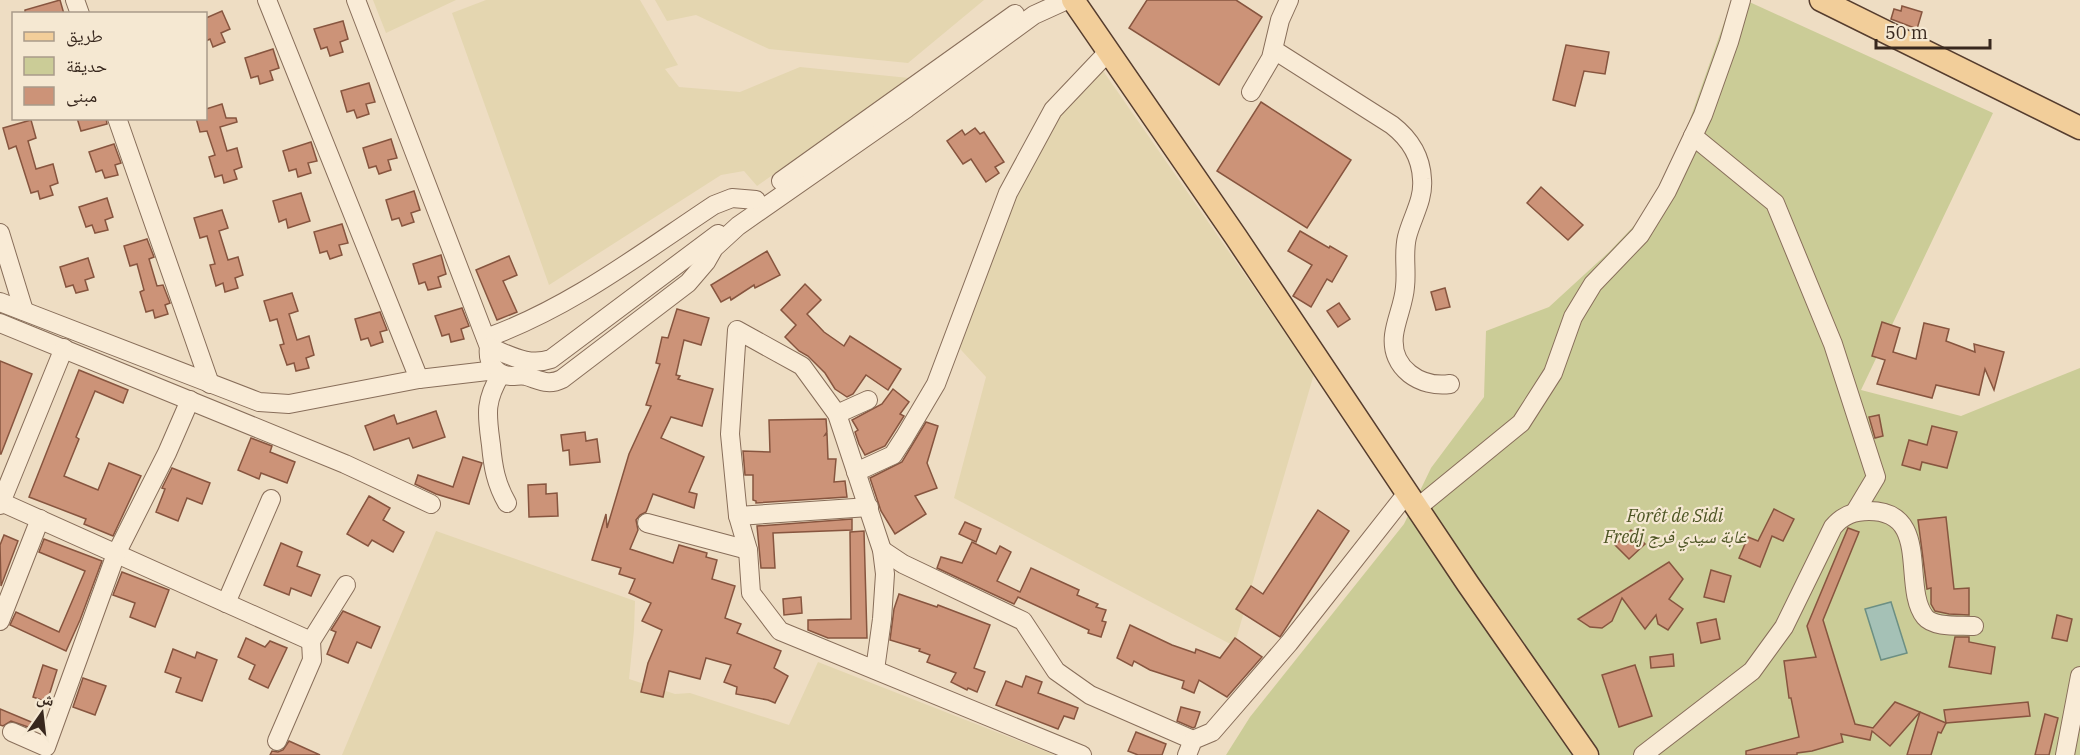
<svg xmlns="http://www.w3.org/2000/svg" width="2080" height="755" viewBox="0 0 2080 755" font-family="'IBM Plex Serif','Noto Naskh Arabic',serif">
  <rect width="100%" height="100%" fill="#eeddc3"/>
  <!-- farmland -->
  <g fill="#e4d6b0">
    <polygon points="373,0 456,0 386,33"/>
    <polygon points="486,0 640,0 678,65 665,69 679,87 740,92 800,67 909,78 757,186 744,171 721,175 549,285 452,13"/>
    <polygon points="655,0 984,0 908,63 769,49 696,15 667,21"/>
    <polygon points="1099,65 1314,374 1234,646 954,498 986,377 951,339 1062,96"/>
    <polygon points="436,531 635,601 634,630 629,679 675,694 690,693 789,725 818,662 1055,755 342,755"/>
  </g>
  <!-- green -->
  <polygon fill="#cbcc97" points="1732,0 1745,0 1993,113 1861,390 1961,416 2080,368 2080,755 1226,755 1250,717 1404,524 1431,468 1484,397 1486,331 1549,307 1609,252 1648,211 1683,139"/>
  <!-- water -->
  <polygon fill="#a5c1b6" stroke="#6c8f83" stroke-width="1.5" points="1891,602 1907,653 1881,660 1865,609"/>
  <!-- building -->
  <g fill="#cc9378" stroke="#87553f" stroke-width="1.5">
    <polygon points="60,0 64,14 25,14 25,10"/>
    <polygon points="1147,0 1236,0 1262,17 1219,85 1129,28"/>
    <polygon points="1902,6 1922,12 1917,29 1891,19 1894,9 1901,11"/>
    <polygon points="222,11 230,29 221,33 225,42 213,47 210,39 206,41 206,18"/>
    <polygon points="343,21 348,39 340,42 343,52 330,56 327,47 321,49 314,29"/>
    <polygon points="1566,45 1609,52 1605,74 1584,71 1575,106 1553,100"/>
    <polygon points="273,49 279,68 270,71 273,80 260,84 258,76 251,78 245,58"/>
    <polygon points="369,83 375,102 366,104 369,114 357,118 354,110 347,112 341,91"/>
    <polygon points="1261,102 1351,160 1307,228 1217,171"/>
    <polygon points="222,104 226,118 236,118 237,122 220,127 227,151 237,148 242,167 234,170 237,179 224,183 222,175 215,177 209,157 215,155 207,131 200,132 196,118 206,118 206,109"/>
    <polygon points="77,118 106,118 107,124 81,131"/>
    <polygon points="31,120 36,138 28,141 36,169 53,164 58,183 50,186 53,195 40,199 38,191 31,193 16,146 9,149 3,128"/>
    <polygon points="975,128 980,134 984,132 1004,162 995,167 999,173 986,182 971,159 963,164 947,141 962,130 965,135"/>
    <polygon points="391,139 397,158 388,160 391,170 379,174 376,166 369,168 363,148"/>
    <polygon points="311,142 317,161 308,163 311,173 298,177 296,169 289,171 283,151"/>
    <polygon points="114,144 121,163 115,165 118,175 105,178 102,170 96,172 89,152"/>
    <polygon points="1541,187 1583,225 1568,240 1527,203"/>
    <polygon points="414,191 420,210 411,213 414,222 402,226 399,218 392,220 386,200"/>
    <polygon points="301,193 310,221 288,228 286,219 279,222 273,201"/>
    <polygon points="107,198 113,217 105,220 108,230 95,233 92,225 86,227 79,207"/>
    <polygon points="222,210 228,228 219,231 228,260 238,257 243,275 235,278 238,288 225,292 223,283 216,286 210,265 215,264 207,236 200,238 194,218"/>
    <polygon points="342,224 348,243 339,245 342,255 330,259 327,251 320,253 314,232"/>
    <polygon points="1300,231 1329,248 1330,246 1347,256 1332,282 1327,279 1311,307 1293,296 1312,265 1288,251"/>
    <polygon points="147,239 154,257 149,259 157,286 163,285 170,303 165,305 168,314 155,318 153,310 146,312 140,292 144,290 137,264 130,266 124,246"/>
    <polygon points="767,251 780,275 755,288 754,285 731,300 730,297 721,302 711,285"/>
    <polygon points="441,255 446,274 438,277 441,287 428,290 425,282 419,284 413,264"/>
    <polygon points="509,256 517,275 503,281 517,312 497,320 476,270"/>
    <polygon points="88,258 94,277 85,280 88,290 76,293 73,285 66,287 60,267"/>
    <polygon points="805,284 821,300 807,314 824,332 844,346 850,336 901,369 888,390 866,375 853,394 847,397 835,389 825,373 808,356 799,351 785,337 796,325 781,310"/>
    <polygon points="1445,288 1450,307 1436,310 1431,292"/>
    <polygon points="292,293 298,311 289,314 297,340 309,336 314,355 306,358 309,368 296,371 294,363 287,365 280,345 284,344 277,319 270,321 264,301"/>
    <polygon points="1339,303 1350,319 1338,327 1327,311"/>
    <polygon points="462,308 469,326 461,329 464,339 451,342 449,334 442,336 435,316"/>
    <polygon points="677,309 709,318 701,345 684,340 676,375 680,376 678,379 713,389 702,426 671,417 661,438 704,457 689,492 697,494 694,508 653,494 646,512 640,515 636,520 638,530 630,549 673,563 679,545 707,553 706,557 717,560 712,579 735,586 725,618 741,624 737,633 781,651 774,668 788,676 775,703 768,700 736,694 737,687 724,682 731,665 706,658 700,679 669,671 663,697 641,692 648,663 662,630 642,621 651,603 629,593 635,579 619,574 621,568 592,560 606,514 607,528 629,454 651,406 646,405 660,364 656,363 662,337 668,338"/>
    <polygon points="380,312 387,330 380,332 383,342 371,346 368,338 361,340 355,319"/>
    <polygon points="1882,322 1900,328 1893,352 1916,359 1924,323 1949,329 1946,341 1975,352 1974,344 2004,352 1994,390 1985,369 1979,395 1936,385 1932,398 1877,384 1885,360 1872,356"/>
    <polygon points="0,361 32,374 1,454 0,454"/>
    <polygon points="79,370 128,390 123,403 95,391 76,437 79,439 64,476 98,490 109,463 141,476 113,536 84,524 86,519 29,497"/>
    <polygon points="893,389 909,402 900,414 904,416 885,446 865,455 859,444 855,432 858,430 852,420 882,404"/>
    <polygon points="436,411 445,437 413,448 409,438 374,450 365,426 394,415 397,424"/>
    <polygon points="1879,415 1883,436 1875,438 1869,417"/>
    <polygon points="826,419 827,432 825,435 827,434 828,459 836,459 834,482 845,481 847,497 756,503 756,501 753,500 753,475 745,475 743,451 770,452 769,420"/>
    <polygon points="926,422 938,426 927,463 937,488 915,496 926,514 895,534 881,511 870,478 902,462"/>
    <polygon points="1932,426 1957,432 1947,468 1922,462 1920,470 1902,465 1909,440 1927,445"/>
    <polygon points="585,432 586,441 597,439 600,462 570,465 569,450 563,451 561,435"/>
    <polygon points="251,438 272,446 270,452 295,462 287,483 261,473 259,479 238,470"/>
    <polygon points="463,457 482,463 469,504 436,494 415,484 418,475 453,487"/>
    <polygon points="172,468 210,483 202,504 187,498 178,521 156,512 165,489 162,488"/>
    <polygon points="546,484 546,494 557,493 558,516 529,517 528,485"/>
    <polygon points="369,496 390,508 383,520 404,532 393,552 372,540 368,546 347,534"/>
    <polygon points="1774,509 1794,519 1783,541 1772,536 1760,567 1739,558 1748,537 1758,541"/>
    <polygon points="1318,510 1349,531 1280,637 1236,609 1251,586 1263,594"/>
    <polygon points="1946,517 1954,589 1969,588 1969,615 1949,614 1935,611 1931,604 1931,588 1927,589 1918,520"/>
    <polygon points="852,519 852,530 773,533 775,568 761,568 757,526"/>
    <polygon points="965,522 981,529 976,542 959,534"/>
    <polygon points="1848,528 1859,532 1823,620 1855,724 1873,728 1895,702 1920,712 1890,746 1872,731 1870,740 1841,734 1843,742 1812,751 1797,753 1797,755 1746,755 1746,751 1799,737 1791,698 1789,698 1784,661 1816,657 1807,626"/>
    <polygon points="1631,530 1645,544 1629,559 1615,545"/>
    <polygon points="864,531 867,638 828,638 808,630 808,620 851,619 850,532"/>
    <polygon points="4,535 18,541 1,586 0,545"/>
    <polygon points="44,539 102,561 80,620 66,651 10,625 16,612 59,632 85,571 39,552"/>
    <polygon points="972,542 996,554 1000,546 1011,552 997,581 1020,592 1031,568 1079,590 1077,595 1098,604 1096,607 1106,610 1102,621 1106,622 1101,637 1088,633 1089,630 1018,597 1014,604 937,568 941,557 962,563"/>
    <polygon points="281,543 302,552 297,566 320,575 311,596 291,588 289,595 264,585"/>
    <polygon points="1669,562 1683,579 1669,599 1683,609 1668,630 1658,624 1656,615 1645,629 1622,598 1612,621 1602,628 1590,627 1578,619"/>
    <polygon points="1711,570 1731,576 1724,602 1704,597"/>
    <polygon points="122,572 169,590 155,627 130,617 135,603 113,595"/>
    <polygon points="899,594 937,607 938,605 990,625 974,668 985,672 977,692 968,688 967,690 951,682 956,673 927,662 930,655 919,651 920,649 890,640 894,609"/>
    <polygon points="801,597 802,613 784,615 783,599"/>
    <polygon points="343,611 380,627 371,648 357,642 348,663 327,654 336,632 331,630"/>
    <polygon points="2057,615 2072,619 2067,641 2052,638"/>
    <polygon points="1716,619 1720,639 1701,643 1697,623"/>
    <polygon points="1130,625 1172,645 1195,653 1196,649 1220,658 1235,638 1262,657 1227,697 1199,680 1194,693 1182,688 1184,681 1150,670 1134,661 1132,666 1117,658"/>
    <polygon points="1955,637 1969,637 1969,642 1995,647 1991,674 1949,667"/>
    <polygon points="246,638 265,647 270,641 287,648 268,688 249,679 255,665 238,657"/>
    <polygon points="173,649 195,658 197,652 217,660 202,701 176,692 181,678 165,672"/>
    <polygon points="1673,654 1674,666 1651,668 1650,657"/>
    <polygon points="43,665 57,670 47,702 33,697"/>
    <polygon points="1635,665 1652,716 1619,727 1602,675"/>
    <polygon points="1026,676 1042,682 1038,693 1078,708 1074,719 1064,716 1058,729 996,705 1006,681 1022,687"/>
    <polygon points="83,678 106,686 95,715 73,707"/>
    <polygon points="2028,702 2030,716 1946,723 1941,733 1938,732 1931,755 1907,755 1920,712 1946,723 1944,710"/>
    <polygon points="1181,707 1200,712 1195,727 1193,728 1177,721"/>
    <polygon points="0,709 36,724 34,729 11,721 3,726 0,725"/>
    <polygon points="2045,714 2058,718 2049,755 2035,755"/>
    <polygon points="1136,732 1166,744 1162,755 1138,755 1128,751"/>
    <polygon points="289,741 320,755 270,755 272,751 278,752 283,750"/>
  </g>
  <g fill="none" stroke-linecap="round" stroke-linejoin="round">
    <defs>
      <g id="minor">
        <polyline points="75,0 80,14"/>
        <polyline points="267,0 419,379"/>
        <path d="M356,0L489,347C487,362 495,376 512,376C517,376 521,375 526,376C540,380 548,386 562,379L688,283L706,262L714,248L738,226L907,108L1034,15L1067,0"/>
        <path d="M1274,50L1392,125C1410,139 1421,157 1422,179C1424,200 1412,217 1407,237C1403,253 1407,270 1405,287C1404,303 1396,319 1394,335C1390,369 1421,388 1450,384"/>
        <polyline points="1251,92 1271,58 1280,20 1289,0"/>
        <polyline points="117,118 210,384"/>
        <polyline points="1693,136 1775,203 1833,344 1876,477 1855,512"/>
        <polyline points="781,181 1015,14"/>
        <polyline points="0,233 24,311"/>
        <polyline points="0,302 259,402 289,404 419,379 496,370"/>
        <polyline points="0,323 345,464 431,504"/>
        <path d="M486,338C570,308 640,254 714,205L732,198L756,200"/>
        <path d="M489,347C510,355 528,367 551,359L718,234"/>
        <path d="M501,374C484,402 487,415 491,445C493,467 496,484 507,503"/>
        <polyline points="837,414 868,400"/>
        <polyline points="856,472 893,455 904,438 936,384 1008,193 1053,110 1108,52"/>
        <polyline points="1,502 311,641"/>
        <polyline points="0,505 64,348"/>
        <polyline points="1417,508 1521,423 1553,373 1573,317 1593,284 1640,235 1667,191 1703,115 1729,42 1741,0"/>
        <polyline points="738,516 869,507"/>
        <polyline points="647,523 748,550"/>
        <polyline points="882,550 903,564 1023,621 1056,671 1090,695 1193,740"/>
        <polyline points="226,603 271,499"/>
        <polyline points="0,621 40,519"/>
        <polyline points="875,670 882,619 885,574 882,550 837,414 802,366 737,330 730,434 738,516 748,550 751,593 780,631 1082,755"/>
        <polyline points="12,732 46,747 116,554 167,453 190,400"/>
        <polyline points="277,741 312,660 311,641 346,585"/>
        <polyline points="1187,755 1193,740 1212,732 1289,643 1407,493"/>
        <path d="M1643,755L1752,671L1784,627L1833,527C1843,515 1854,511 1869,511C1932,511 1901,587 1925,617C1934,628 1960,625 1974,626"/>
        <polyline points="2065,755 2080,676"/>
      </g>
      <g id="major">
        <polyline points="1073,0 1236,237 1468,584 1587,755"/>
        <polyline points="1821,0 2080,128"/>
      </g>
    </defs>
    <!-- minor casing -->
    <use href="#minor" stroke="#886e5a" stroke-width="20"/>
    <!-- major casing -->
    <use href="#major" stroke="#563d2e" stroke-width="25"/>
    <!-- minor -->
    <use href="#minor" stroke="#f9ebd6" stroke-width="18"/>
    <!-- major -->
    <use href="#major" stroke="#f2ce9a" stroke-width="22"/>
  </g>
  <g text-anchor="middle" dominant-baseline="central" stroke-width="4.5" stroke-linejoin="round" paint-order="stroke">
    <!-- park labels -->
    <g font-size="18" font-style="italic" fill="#4d5524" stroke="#f5e8d2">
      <text x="1675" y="515">Forêt de Sidi<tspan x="1675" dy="21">Fredj غابة سيدي فرج</tspan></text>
    </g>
  </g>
  <!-- legend -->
  <rect x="12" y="12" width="195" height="108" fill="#f5e8d2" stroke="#a99b8a" stroke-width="1.5"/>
  <rect x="24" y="32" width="30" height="9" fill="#f2ce9a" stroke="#a99b8a" stroke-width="1.5"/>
  <text x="66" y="42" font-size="18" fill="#38281e">طريق</text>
  <rect x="24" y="57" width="30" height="18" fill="#cbcc97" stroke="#a99b8a" stroke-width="1.5"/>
  <text x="66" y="72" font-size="18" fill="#38281e">حديقة</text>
  <rect x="24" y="87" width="30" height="18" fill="#cc9378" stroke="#a99b8a" stroke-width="1.5"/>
  <text x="66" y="102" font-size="18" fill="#38281e">مبنى</text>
  <!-- north arrow -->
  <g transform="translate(42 713) rotate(14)" stroke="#f5e8d2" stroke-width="4.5" paint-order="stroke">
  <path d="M0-4.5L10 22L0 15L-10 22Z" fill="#38281e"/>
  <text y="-9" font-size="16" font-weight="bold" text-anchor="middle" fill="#38281e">ش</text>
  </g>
  <!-- scale -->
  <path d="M1876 39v9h114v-9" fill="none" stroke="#38281e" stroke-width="3"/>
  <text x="1885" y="39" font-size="18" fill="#38281e" stroke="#f5e8d2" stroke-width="4.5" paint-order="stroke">50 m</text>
</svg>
